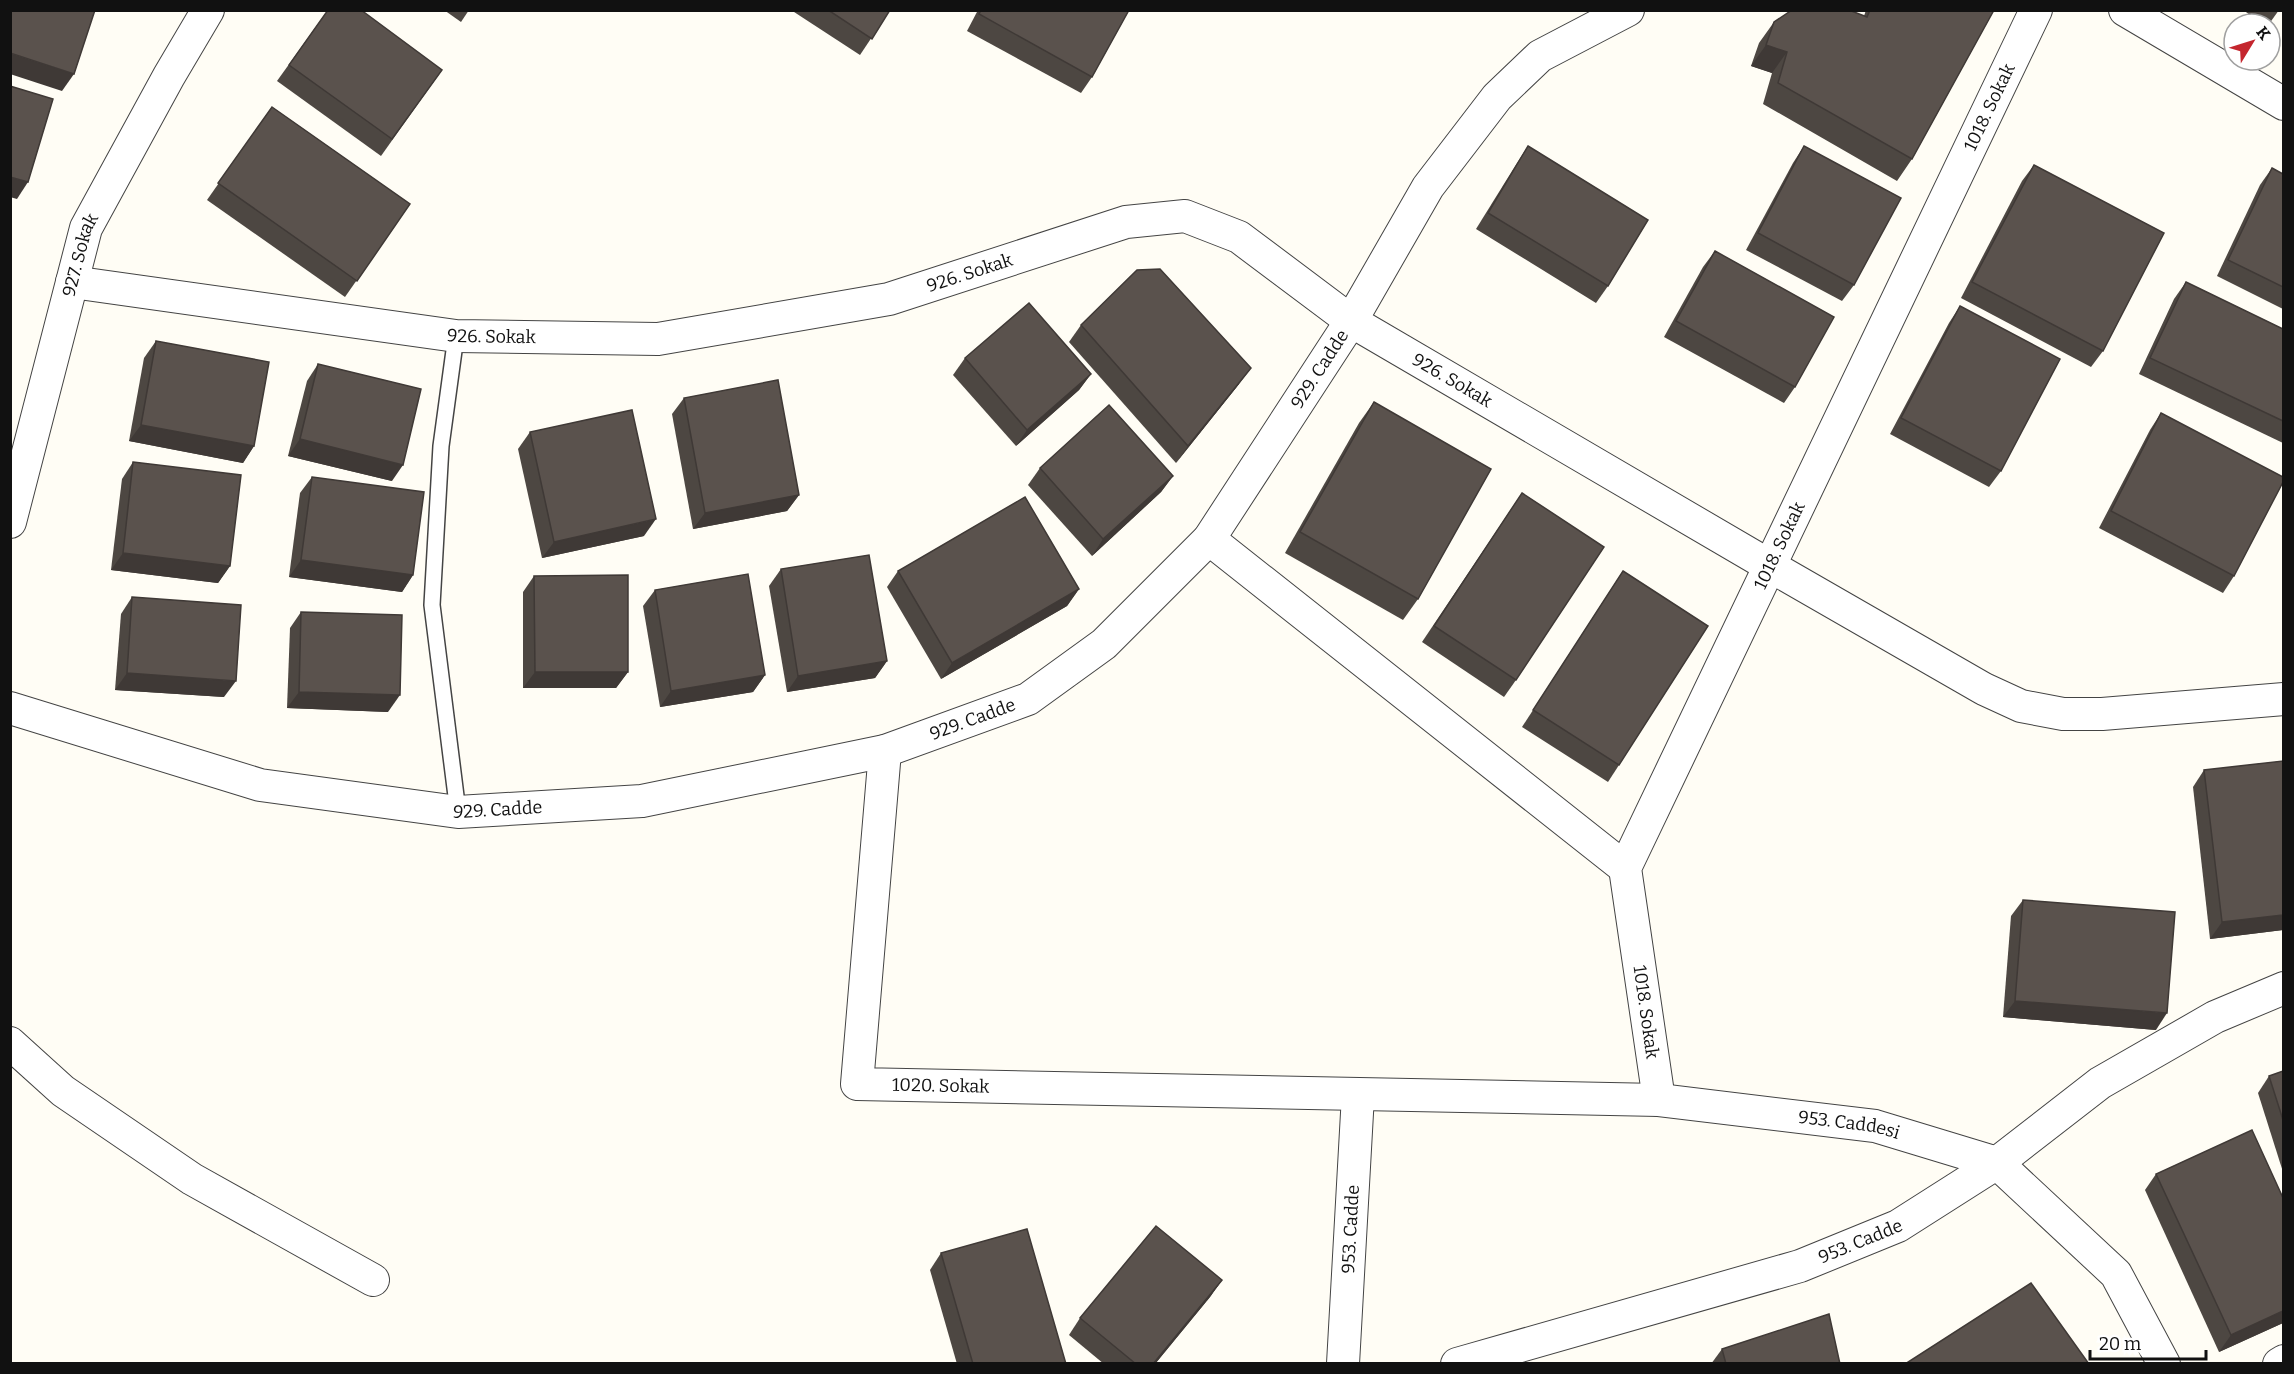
<svg xmlns="http://www.w3.org/2000/svg" width="2294" height="1374" viewBox="0 0 2294 1374" font-family="Bitter,serif">
  <rect width="100%" height="100%" fill="#fffdf5"/>
  <g fill="none" stroke-linecap="round" stroke-linejoin="round">
    <defs>
      <polyline id="lane" points="456,336 441,446 432,605 458,812"/>
      <g id="street">
        <polyline points="2125,10 2284,104"/>
        <path id="s1" d="M72,282L456,336L658,339L889,299L1126,222L1185,216L1239,237L1351,321L1770,566L1984,689L2021,706L2063,714H2102L2284,699"/>
        <path id="s2" d="M10,522L86,228L169,76L208,10"/>
        <polyline points="1209,539 1625,868"/>
        <path id="s3" d="M10,708L260,785L458,812L642,801L885,751L1028,699L1104,644L1209,539L1351,321L1428,187L1497,97L1540,56L1628,10"/>
        <path id="s4" d="M885,751L857,1084L1659,1100L1875,1126L1997,1163L2100,1083L2215,1017L2284,988"/>
        <polyline points="10,1043 63,1091 192,1179 373,1280"/>
        <path id="s5" d="M1659,1100L1625,868L2036,10"/>
        <path id="s6" d="M1343,1364L1358,1095"/>
        <path id="s7" d="M1457,1364L1800,1266L1898,1226L1997,1163L2116,1274L2164,1364"/>
        <polyline points="2279,1364 2284,1361"/>
      </g>
    </defs>
    <!-- lane casing -->
    <use href="#lane" stroke="#444" stroke-width="18"/>
    <!-- street casing -->
    <use href="#street" stroke="#444" stroke-width="34"/>
    <!-- lane -->
    <use href="#lane" stroke="#fff" stroke-width="15"/>
    <!-- street -->
    <use href="#street" stroke="#fff" stroke-width="32"/>
  </g>
  <!-- wall -->
  <g fill="#4d4742">
    <polygon points="328,10 442,70 381,156 277,81"/>
    <polygon points="444,10 469,10 461,22"/>
    <polygon points="791,10 890,10 860,55"/>
    <polygon points="978,10 1129,10 1092,77 1081,93 967,31"/>
    <polygon points="1866,10 1994,10 1912,159 1897,181 1763,104 1772,73 1751,66 1759,43 1774,22 1864,16"/>
    <polygon points="2243,10 2279,10 2269,24 2263,24"/>
    <polygon points="272,107 410,204 345,297 207,200"/>
    <polygon points="1528,146 1608,286 1596,303 1476,229 1517,163"/>
    <polygon points="1804,146 1854,285 1842,301 1746,250 1793,163"/>
    <polygon points="2034,165 2103,351 2091,367 1961,298 2022,181"/>
    <polygon points="2272,168 2283,174 2283,309 2217,276 2260,185"/>
    <polygon points="1715,251 1795,387 1784,403 1664,337 1703,267"/>
    <polygon points="2186,282 2283,329 2283,443 2139,374 2174,299"/>
    <polygon points="1960,306 2001,471 1989,487 1890,434 1949,323"/>
    <polygon points="1081,325 1239,384 1176,463 1069,342"/>
    <polygon points="156,341 254,446 243,463 129,441 144,358"/>
    <polygon points="965,358 1091,374 1079,390 1016,446 953,375"/>
    <polygon points="318,364 392,481 288,456 307,381"/>
    <polygon points="684,398 799,495 787,511 693,529 672,414"/>
    <polygon points="1374,402 1418,599 1403,620 1285,553 1359,423"/>
    <polygon points="2161,413 2234,576 2223,593 2099,528 2150,430"/>
    <polygon points="530,432 644,536 542,558 518,449"/>
    <polygon points="133,462 230,566 218,583 111,570 122,479"/>
    <polygon points="1040,468 1173,476 1161,492 1092,556 1028,485"/>
    <polygon points="312,477 413,575 402,592 289,577 300,493"/>
    <polygon points="1522,493 1516,680 1504,697 1422,642"/>
    <polygon points="781,569 887,661 875,678 787,692 769,586"/>
    <polygon points="898,571 1079,589 1067,606 941,679 887,587"/>
    <polygon points="1623,571 1619,765 1608,782 1522,727"/>
    <polygon points="534,576 628,672 616,688 523,688 523,592"/>
    <polygon points="655,590 765,675 753,692 660,707 643,606"/>
    <polygon points="132,597 224,697 115,690 121,614"/>
    <polygon points="301,612 388,712 287,708 290,628"/>
    <polygon points="2204,770 2283,930 2210,939 2193,787"/>
    <polygon points="2023,900 2156,1030 2003,1017 2011,916"/>
    <polygon points="2283,1071 2283,1172 2258,1093 2269,1076"/>
    <polygon points="2156,1174 2283,1198 2283,1323 2219,1352 2145,1190"/>
    <polygon points="941,1253 1066,1364 957,1364 930,1270"/>
    <polygon points="1222,1280 1210,1297 1155,1364 1104,1364 1069,1335 1080,1318"/>
    <polygon points="1722,1349 1840,1364 1711,1364"/>
  </g>
  <!-- shaded-wall -->
  <g fill="#3f3936">
    <polygon points="1766,45 1787,52 1772,73 1751,66"/>
    <polygon points="10,53 74,74 62,91 10,74"/>
    <polygon points="10,177 28,182 17,199 10,197"/>
    <polygon points="1251,368 1239,384 1176,463 1188,446"/>
    <polygon points="1091,374 1079,390 1016,446 1027,430"/>
    <polygon points="141,425 254,446 243,463 129,441"/>
    <polygon points="300,439 403,465 392,481 288,456"/>
    <polygon points="1173,476 1161,492 1092,556 1103,539"/>
    <polygon points="799,495 787,511 693,529 705,513"/>
    <polygon points="656,519 644,536 542,558 554,542"/>
    <polygon points="123,553 230,566 218,583 111,570"/>
    <polygon points="301,560 413,575 402,592 289,577"/>
    <polygon points="1079,589 1067,606 941,679 952,663"/>
    <polygon points="887,661 875,678 787,692 798,676"/>
    <polygon points="535,672 628,672 616,688 523,688"/>
    <polygon points="127,673 236,681 224,697 115,690"/>
    <polygon points="765,675 753,692 660,707 671,691"/>
    <polygon points="299,692 400,695 388,712 287,708"/>
    <polygon points="2283,915 2283,930 2210,939 2222,922"/>
    <polygon points="2015,1001 2167,1013 2156,1030 2003,1017"/>
    <polygon points="1222,1280 1210,1297 1155,1364 1153,1364"/>
    <polygon points="2283,1311 2283,1323 2219,1352 2231,1335"/>
  </g>
  <!-- building -->
  <g fill="#5a524d" stroke="#3f3936" stroke-width="1.5">
    <polygon points="10,10 95,10 74,74 10,53"/>
    <polygon points="328,10 361,10 442,70 392,139 289,65"/>
    <polygon points="828,10 890,10 872,39"/>
    <polygon points="981,10 1129,10 1092,77 979,14"/>
    <polygon points="1792,10 1849,10 1867,17 1870,10 1994,10 1912,159 1778,83 1787,52 1766,45 1774,22"/>
    <polygon points="10,86 53,99 28,182 10,177"/>
    <polygon points="272,107 410,204 357,281 218,183"/>
    <polygon points="1528,146 1648,220 1608,286 1488,213"/>
    <polygon points="1804,146 1901,198 1854,285 1758,233"/>
    <polygon points="2034,165 2164,233 2103,351 1972,282"/>
    <polygon points="2272,168 2283,174 2283,287 2228,260"/>
    <polygon points="1715,251 1834,317 1795,387 1676,321"/>
    <polygon points="1160,269 1251,368 1188,446 1081,325 1137,270"/>
    <polygon points="2186,282 2283,329 2283,421 2150,358"/>
    <polygon points="1029,303 1091,374 1027,430 965,358"/>
    <polygon points="1960,306 2060,359 2001,471 1901,418"/>
    <polygon points="156,341 269,362 254,446 141,425"/>
    <polygon points="318,364 421,389 403,465 300,439"/>
    <polygon points="778,380 799,495 705,513 684,398"/>
    <polygon points="1374,402 1491,469 1418,599 1300,532"/>
    <polygon points="1109,405 1173,476 1103,539 1040,468"/>
    <polygon points="632,410 656,519 554,542 530,432"/>
    <polygon points="2161,413 2283,477 2283,482 2234,576 2111,511"/>
    <polygon points="133,462 241,475 230,566 123,553"/>
    <polygon points="312,477 424,492 413,575 301,560"/>
    <polygon points="1522,493 1604,547 1516,680 1434,626"/>
    <polygon points="1025,497 1079,589 952,663 898,571"/>
    <polygon points="869,555 887,661 798,676 781,569"/>
    <polygon points="1623,571 1708,626 1619,765 1533,710"/>
    <polygon points="748,574 765,675 671,691 655,590"/>
    <polygon points="628,575 628,672 535,672 534,576"/>
    <polygon points="132,597 241,605 236,681 127,673"/>
    <polygon points="301,612 402,615 400,695 299,692"/>
    <polygon points="2283,761 2283,915 2222,922 2204,770"/>
    <polygon points="2023,900 2175,912 2167,1013 2015,1001"/>
    <polygon points="2283,1071 2283,1120 2269,1076"/>
    <polygon points="2252,1130 2283,1198 2283,1311 2231,1335 2156,1174"/>
    <polygon points="1156,1226 1222,1280 1153,1364 1136,1364 1080,1318"/>
    <polygon points="1027,1229 1066,1364 973,1364 941,1253"/>
    <polygon points="2031,1283 2089,1364 1905,1364"/>
    <polygon points="1829,1314 1840,1364 1726,1364 1722,1349"/>
  </g>
  <g text-anchor="middle" dominant-baseline="central" stroke-width="6" stroke-linejoin="round" paint-order="stroke">
    <!-- street labels -->
    <g font-size="18" fill="#111" stroke="#fff">
      <text stroke="none"><textPath href="#s5" startOffset="1078">1018. Sokak</textPath></text>
      <text stroke="none"><textPath href="#s2" startOffset="276">927. Sokak</textPath></text>
      <text stroke="none"><textPath href="#s1" startOffset="909">926. Sokak</textPath></text>
      <text stroke="none"><textPath href="#s1" startOffset="423">926. Sokak</textPath></text>
      <text stroke="none"><textPath href="#s3" startOffset="1491">929. Cadde</textPath></text>
      <text stroke="none"><textPath href="#s1" startOffset="1448">926. Sokak</textPath></text>
      <text stroke="none"><textPath href="#s5" startOffset="592">1018. Sokak</textPath></text>
      <text stroke="none"><textPath href="#s3" startOffset="987">929. Cadde</textPath></text>
      <text stroke="none"><textPath href="#s3" startOffset="501">929. Cadde</textPath></text>
      <text transform="translate(1646 1012) rotate(82)">1018. Sokak</text>
      <text stroke="none"><textPath href="#s4" startOffset="418">1020. Sokak</textPath></text>
      <text stroke="none"><textPath href="#s4" startOffset="1328">953. Caddesi</textPath></text>
      <text stroke="none"><textPath href="#s6" startOffset="135">953. Cadde</textPath></text>
      <text stroke="none"><textPath href="#s7" startOffset="422">953. Cadde</textPath></text>
    </g>
  </g>
  <!-- border -->
  <rect width="2294" height="1374" fill="none" stroke="#111111" stroke-width="24"/>
  <!-- north arrow -->
  <g transform="translate(2252 42) rotate(52)"><circle r="28" fill="#ffffff" stroke="#a0a0a0" stroke-width="1.5"/>
  <path d="M0-4.5L10 22L0 15L-10 22Z" fill="#c4262e"/>
  <text y="-9" font-size="16" font-weight="bold" text-anchor="middle" fill="#111111">K</text>
  </g>
  <!-- scale -->
  <path d="M2090 1350v9h116v-9" fill="none" stroke="#111111" stroke-width="3"/>
  <text x="2099" y="1350" font-size="18" fill="#111111" stroke="#ffffff" stroke-width="4.5" paint-order="stroke">20 m</text>
</svg>
